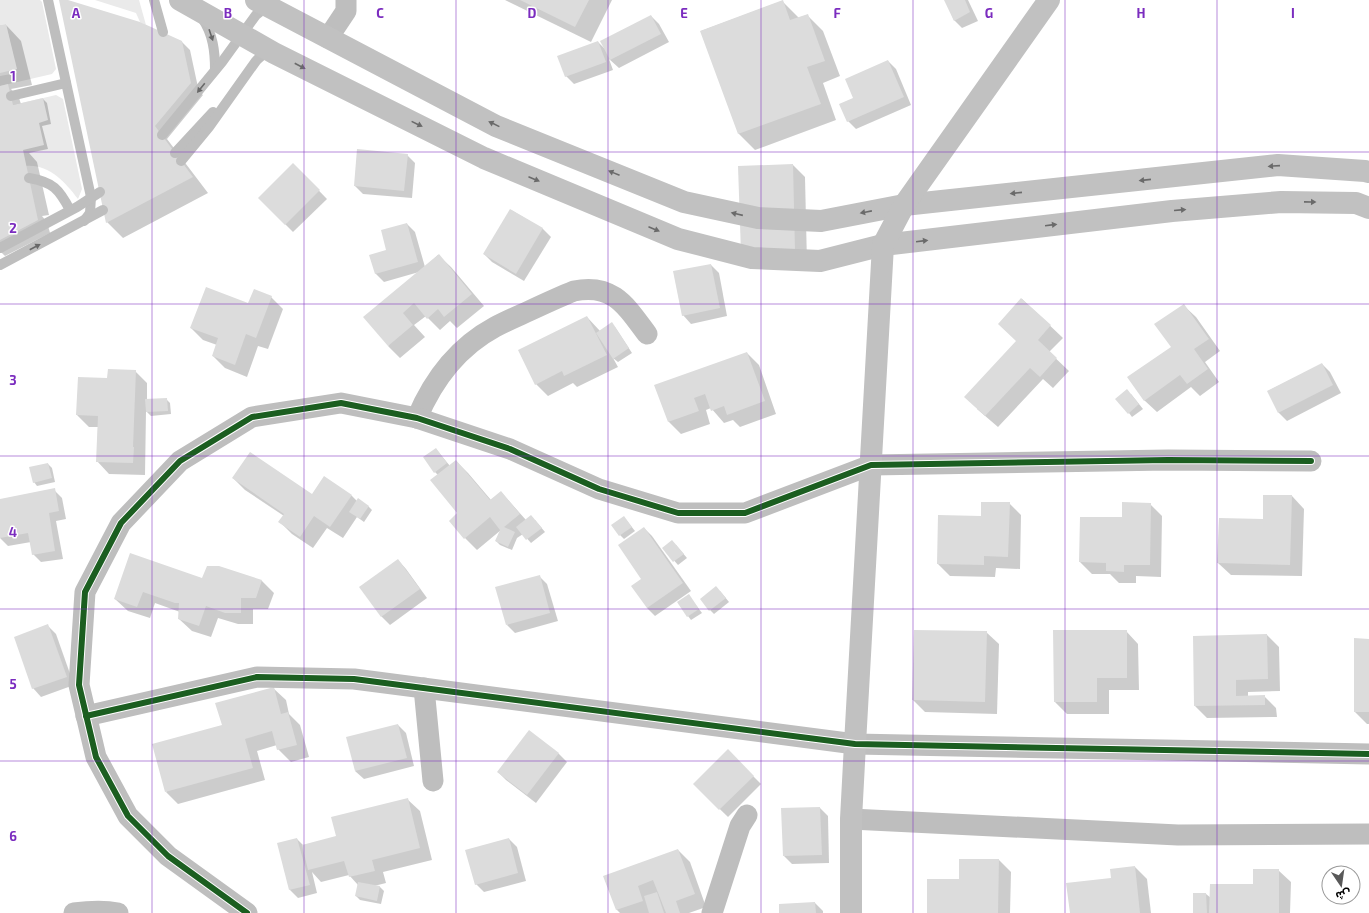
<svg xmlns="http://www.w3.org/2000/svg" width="1369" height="913" viewBox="0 0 1369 913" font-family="'Exo 2','Noto Sans Arabic',sans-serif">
  <rect width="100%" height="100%" fill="#fff"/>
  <!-- green -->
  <g fill="#eaeaea">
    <polygon points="0,0 40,0 42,2 56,69 52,74 0,86 0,76 17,73 6,24 0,25"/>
    <polygon points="95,0 139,0 146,25 140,22 136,13"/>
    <path d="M56,95L63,99L82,189L78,199C65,182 49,164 26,166L0,133L13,105Z"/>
  </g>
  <!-- shadow -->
  <g fill="#0003">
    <polygon points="60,0 65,0 181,41 190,50 199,92 203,95 167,139 208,193 123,238 107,222"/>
    <polygon points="505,0 612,0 591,42"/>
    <polygon points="945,0 968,0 978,21 962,28 954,20"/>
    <polygon points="782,1 799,18 807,15 823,31 840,76 823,83 836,120 755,150 739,134 701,31"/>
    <polygon points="651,16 659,24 669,42 619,68 609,59 613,70 574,84 566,76 598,42 604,48"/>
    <polygon points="6,25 21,41 32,85 11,89 19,98 21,104 43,99 47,103 51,124 42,126 48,149 29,153 37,162 49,215 42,216 47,222 50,233 5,256 0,251 0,26"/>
    <polygon points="888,61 896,69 911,105 856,129 848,121 854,98"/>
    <polygon points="407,155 415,163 412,198 363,194 355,186"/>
    <polygon points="293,164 327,199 293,232 259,198"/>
    <polygon points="793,165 805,177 807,263 754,264"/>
    <polygon points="511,210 543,229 551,237 524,281 492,262 484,254"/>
    <polygon points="407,224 415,232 425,267 438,255 451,267 484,306 457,328 450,321 440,330 426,316 414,325 425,337 400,358 388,346 419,272 384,282 376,274 371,256 388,250"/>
    <polygon points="711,265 719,273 727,316 691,324 683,315"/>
    <polygon points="271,297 283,309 268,349 258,346 247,377 225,368 213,356 217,345 203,340 191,328 249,305"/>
    <polygon points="1022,299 1063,338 1049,352 1069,371 1053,388 1043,379 998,427 977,409 1017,341"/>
    <polygon points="1183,305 1196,317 1220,351 1205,362 1219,382 1200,396 1191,387 1157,412 1144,400 1172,347"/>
    <polygon points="587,317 600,331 615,327 632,353 618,362 613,358 618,367 577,387 573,383 548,396 536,384"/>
    <polygon points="747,353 759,365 776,414 740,427 733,420 724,423 711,408 706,410 710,424 681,434 669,422 656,385"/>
    <polygon points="1322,364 1330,372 1341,393 1287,421 1279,413 1268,391"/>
    <polygon points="135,371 147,383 147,400 166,399 170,403 171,414 151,416 146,411 145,475 109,474 97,461 98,427 89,427 77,415 108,379"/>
    <polygon points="1131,394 1143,409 1132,417 1129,413"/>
    <polygon points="436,449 450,466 456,461 468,473 491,500 501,492 526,520 535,520 545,532 531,543 523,534 517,538 512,550 500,545 496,541 501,530 477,550 465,538 459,513 438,475 435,472"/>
    <polygon points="48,464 52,468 55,482 37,486 34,482"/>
    <polygon points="233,478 312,496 325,478 352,496 357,501 368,506 372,510 364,522 357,517 343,538 327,528 313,548 292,534 280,522 284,516 245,490"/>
    <polygon points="54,490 62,498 66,519 56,521 63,559 41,562 33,554 31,542 8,546 0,538 0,500"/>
    <polygon points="1292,496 1304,509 1302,576 1231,575 1218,563"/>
    <polygon points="1009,503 1021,515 1020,569 996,568 995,577 950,576 938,564 982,517"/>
    <polygon points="1150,504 1162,516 1161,577 1136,576 1136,583 1119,583 1110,574 1092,574 1080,562 1123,518"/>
    <polygon points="627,521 635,531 624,539 620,535"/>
    <polygon points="644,528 652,536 691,591 655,616 647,608"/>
    <polygon points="676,545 687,558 678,565 664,549"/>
    <polygon points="131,555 203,579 262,581 274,593 268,609 253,609 253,624 238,624 218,618 211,637 192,631 179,619 180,612 155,603 150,618 128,611 115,599"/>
    <polygon points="398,560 406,569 427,598 390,625 382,617 361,587"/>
    <polygon points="539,576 547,584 558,621 515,633 507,625"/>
    <polygon points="720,591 729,602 714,614 710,610"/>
    <polygon points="689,596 702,613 691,620 688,616"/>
    <polygon points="48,626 56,634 74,685 41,697 33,688"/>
    <polygon points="1126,631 1138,644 1139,690 1109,690 1109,714 1067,714 1055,702"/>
    <polygon points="986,632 999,644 997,714 925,712 913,700"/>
    <polygon points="1267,635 1279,647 1280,691 1248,692 1248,697 1264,696 1276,708 1277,717 1207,718 1195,706"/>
    <polygon points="1369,640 1369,724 1367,724 1355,712"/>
    <polygon points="273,688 286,700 289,714 300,725 309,757 291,762 278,749 277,745 257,751 265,780 178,804 166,792 223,726"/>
    <polygon points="398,725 406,733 414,766 364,779 355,771"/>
    <polygon points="529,732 559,754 567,762 536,803 506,780 498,772"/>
    <polygon points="728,751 761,784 728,817 694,784"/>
    <polygon points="407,799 420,811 432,860 383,872 386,883 374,886 380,887 384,891 381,904 360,900 356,896 358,885 349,875 321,882 312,872 317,893 298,898 290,890 297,839 304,846 337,837"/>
    <polygon points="820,808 828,816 829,863 792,864 784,856"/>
    <polygon points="509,839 517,847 526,881 484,892 476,884"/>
    <polygon points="678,850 690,862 706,907 689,913 620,913 617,910 604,877"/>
    <polygon points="999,860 1011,872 1010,913 928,913 960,880"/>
    <polygon points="1135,867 1147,879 1151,913 1071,913"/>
    <polygon points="1278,870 1291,882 1290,913 1194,913 1194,894 1206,894 1211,898 1254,885"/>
    <polygon points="815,903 823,911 823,913 780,913"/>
  </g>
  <!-- building -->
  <g fill="#dcdcdc">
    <polygon points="59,0 68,0 140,22 182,41 191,83 155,126 193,177 106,223"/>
    <polygon points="520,0 589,0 575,27"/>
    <polygon points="783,0 790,20 808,14 825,61 807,67 821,104 738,134 700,31"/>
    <polygon points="944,0 965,0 970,12 954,21"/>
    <polygon points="651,15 661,34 610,60 600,41"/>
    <polygon points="6,24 17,69 0,73 0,25"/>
    <polygon points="598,41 606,62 565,77 557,56"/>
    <polygon points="888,60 904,97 847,122 839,104 853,98 845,79"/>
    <polygon points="8,84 13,105 43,98 48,120 39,123 44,145 23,150 38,220 0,240 0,86"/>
    <polygon points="357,149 408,154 404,191 354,186"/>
    <polygon points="293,163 320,190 285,225 258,198"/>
    <polygon points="793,164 795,251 741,253 738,166"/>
    <polygon points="510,209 543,228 516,274 483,254"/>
    <polygon points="407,223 418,262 375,274 369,255 386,250 381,230"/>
    <polygon points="439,254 472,294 444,317 438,309 427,319 414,303 403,313 413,325 388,346 363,317"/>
    <polygon points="711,264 720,308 682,316 673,271"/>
    <polygon points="206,287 248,303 254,289 272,296 256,338 246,334 235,365 212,356 218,338 190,328"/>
    <polygon points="1021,298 1051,325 1038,340 1057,358 1040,377 1030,368 985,416 964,397 1016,341 998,324"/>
    <polygon points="1184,304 1209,339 1194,349 1208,369 1187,384 1180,375 1144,401 1127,377 1171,347 1154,324"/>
    <polygon points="587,316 607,355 564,376 562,371 535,385 518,350"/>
    <polygon points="612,322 629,348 613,359 596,333"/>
    <polygon points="747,352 765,401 727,415 724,406 711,411 705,394 694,398 699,411 668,422 654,385"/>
    <polygon points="1322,363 1333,385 1278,413 1267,391"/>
    <polygon points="108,369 136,370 133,447 134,447 133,463 96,462 98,416 76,415 78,377 107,378"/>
    <polygon points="1127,389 1139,404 1128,414 1115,399"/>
    <polygon points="167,398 168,411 146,412 145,399"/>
    <polygon points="436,448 447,463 434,473 423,457"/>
    <polygon points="250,452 312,494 324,476 352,495 330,527 314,516 300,537 278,522 284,514 232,478"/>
    <polygon points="456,460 490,500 501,491 520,514 504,527 515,532 508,547 495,541 500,530 490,517 464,539 449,521 457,513 430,480"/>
    <polygon points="48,463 52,478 33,483 29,467"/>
    <polygon points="55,488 59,511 49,513 55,551 32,555 28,533 0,538 0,499"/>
    <polygon points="1263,495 1292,495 1290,565 1217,563 1219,518 1263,519"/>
    <polygon points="358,498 369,506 360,519 349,512"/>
    <polygon points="981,502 1010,502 1008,557 984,556 984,565 937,564 938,515 981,516"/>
    <polygon points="1122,502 1151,503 1150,565 1124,565 1124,572 1106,571 1106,563 1079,562 1080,517 1122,517"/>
    <polygon points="531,515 542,528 526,540 516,527"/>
    <polygon points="624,516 632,527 619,536 611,525"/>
    <polygon points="644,527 683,583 647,608 631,586 641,579 618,545"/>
    <polygon points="672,540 684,554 673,562 662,548"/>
    <polygon points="130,553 202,578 207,566 219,566 262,580 256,598 241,598 241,613 225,613 206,606 199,626 178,619 179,603 175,603 143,592 137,607 114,599"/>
    <polygon points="398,559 420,589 381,617 359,587"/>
    <polygon points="540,575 550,613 506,625 495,587"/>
    <polygon points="716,586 726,598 709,611 700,599"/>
    <polygon points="689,594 699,609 687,617 677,602"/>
    <polygon points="48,624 67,677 32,689 14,637"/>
    <polygon points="914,630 987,631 985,702 912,700"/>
    <polygon points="1053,630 1127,630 1127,678 1097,678 1097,702 1054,702"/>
    <polygon points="1267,634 1268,679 1236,680 1236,696 1265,695 1265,705 1194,706 1193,636"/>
    <polygon points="1354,638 1369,639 1369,712 1354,712"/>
    <polygon points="274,687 281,714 288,712 297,745 277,750 272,731 245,739 253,768 165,792 152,744 222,725 215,703"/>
    <polygon points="398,724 407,758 355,771 346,737"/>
    <polygon points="529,730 559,753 527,795 497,772"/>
    <polygon points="728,749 754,776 719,810 693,784"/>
    <polygon points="408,798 420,848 372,860 375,871 349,877 344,861 308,870 302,845 336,836 331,817"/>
    <polygon points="820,807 822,855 783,856 781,808"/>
    <polygon points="297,838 310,885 289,890 277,843"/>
    <polygon points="509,838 518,873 475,885 465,850"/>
    <polygon points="678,849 695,894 676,901 680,913 666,913 653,880 638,886 643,901 616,910 603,876"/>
    <polygon points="959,859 999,859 998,913 927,913 927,879 959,879"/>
    <polygon points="1135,866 1140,913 1070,913 1066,883 1111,878 1110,869"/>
    <polygon points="1253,869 1279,869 1279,913 1209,913 1210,884 1253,884"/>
    <polygon points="358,882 380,886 377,901 355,896"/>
    <polygon points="657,892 664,913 649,913 644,896"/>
    <polygon points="1193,893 1206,893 1207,913 1193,913"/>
    <polygon points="815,902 816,913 779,913 779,904"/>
  </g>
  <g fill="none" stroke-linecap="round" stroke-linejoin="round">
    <!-- lane -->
    <g stroke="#bebebe" stroke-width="10">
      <polyline points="48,0 91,197 90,213 84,221"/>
      <polyline points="154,0 163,32"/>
      <path d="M202,18C213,34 215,51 215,70"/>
      <polyline points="11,96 66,83"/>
      <polyline points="162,135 222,62 256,15 261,11 270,10"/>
      <polyline points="175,153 213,112"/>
      <path d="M181,161L209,127L256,61C261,56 265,52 272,53"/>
      <path d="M29,178C53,182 59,189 70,210"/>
      <polyline points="0,248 77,207 100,192"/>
      <polyline points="0,265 103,210"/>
    </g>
    <!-- street -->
    <g stroke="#bebebe" stroke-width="21">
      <polyline points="328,38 346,11 346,0"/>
      <path d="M417,418C433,380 458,347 495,327C506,321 518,316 529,311C544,304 559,297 574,291C613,283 626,306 647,334"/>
      <polyline points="424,688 433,781"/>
      <polyline points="86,716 257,677 354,679 855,744 1369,754"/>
      <polyline points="851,819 1178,835 1369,834"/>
      <path d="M74,913C89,911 103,910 118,913"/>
      <polyline points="247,913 168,856 128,816 96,757 79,685 85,592 121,523 180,461 252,417 341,403 417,418 510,449 599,489 678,513 745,513 871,465 1168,460 1311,461"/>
      <polyline points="712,913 740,826 747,815"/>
    </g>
    <!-- secondary -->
    <g stroke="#c1c1c1" stroke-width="22">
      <polyline points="180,0 274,53 484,158 678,239 752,258 820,261 883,245 1172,211 1281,202 1356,203 1369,208"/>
      <polyline points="256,0 496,126 684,202 758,218 821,221 904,205 1278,165 1365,171 1369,172"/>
      <polyline points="851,913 851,819 855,744 883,245 904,205 1049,0"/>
    </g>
    <defs>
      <g id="cycleway">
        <polyline points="86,716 257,677 354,679 855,744 1369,754"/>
        <polyline points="247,913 168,856 128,816 96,757 79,685 85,592 121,523 180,461 252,417 341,403 417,418 510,449 599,489 678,513 745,513 871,465 1168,460 1311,461"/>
      </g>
    </defs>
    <!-- cycleway casing -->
    <use href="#cycleway" stroke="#fff" stroke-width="8"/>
    <!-- cycleway -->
    <use href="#cycleway" stroke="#1b5e20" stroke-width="6"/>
  </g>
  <!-- one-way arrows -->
  <defs><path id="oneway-solid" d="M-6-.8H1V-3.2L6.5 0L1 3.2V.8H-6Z"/></defs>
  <g fill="#686868">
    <use href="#oneway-solid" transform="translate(211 35) rotate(71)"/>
    <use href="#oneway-solid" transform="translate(201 88) rotate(129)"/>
    <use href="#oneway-solid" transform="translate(35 247) rotate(-28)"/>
  </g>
  <g fill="#6a6a6a">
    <use href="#oneway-solid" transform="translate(300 66) rotate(28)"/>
    <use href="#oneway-solid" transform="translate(417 124) rotate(26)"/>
    <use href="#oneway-solid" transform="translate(494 124) rotate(-154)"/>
    <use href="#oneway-solid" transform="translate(1274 166) rotate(176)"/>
    <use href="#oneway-solid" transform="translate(614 173) rotate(-158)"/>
    <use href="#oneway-solid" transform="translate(534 179) rotate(23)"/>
    <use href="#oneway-solid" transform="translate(1145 180) rotate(174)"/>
    <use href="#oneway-solid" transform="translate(1016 193) rotate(174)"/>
    <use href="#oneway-solid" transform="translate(1310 202) rotate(1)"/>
    <use href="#oneway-solid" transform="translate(1180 210) rotate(-5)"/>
    <use href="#oneway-solid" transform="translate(866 212) rotate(169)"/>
    <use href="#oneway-solid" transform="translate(737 214) rotate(-167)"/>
    <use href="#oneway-solid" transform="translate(1051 225) rotate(-7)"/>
    <use href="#oneway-solid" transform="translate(654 229) rotate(23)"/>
    <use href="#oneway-solid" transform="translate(922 241) rotate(-7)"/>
  </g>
  <!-- grid -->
  <path fill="none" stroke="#7b2cbf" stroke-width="1" stroke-opacity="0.55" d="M152,0V913M304,0V913M456,0V913M608,0V913M761,0V913M913,0V913M1065,0V913M1217,0V913M0,152H1369M0,304H1369M0,456H1369M0,609H1369M0,761H1369"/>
  <g font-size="13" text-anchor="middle" font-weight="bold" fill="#7b2cbf" stroke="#fff" stroke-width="3" stroke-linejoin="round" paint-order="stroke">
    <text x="76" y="18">A</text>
    <text x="228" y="18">B</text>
    <text x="380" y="18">C</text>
    <text x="532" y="18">D</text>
    <text x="684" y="18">E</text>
    <text x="837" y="18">F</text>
    <text x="989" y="18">G</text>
    <text x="1141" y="18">H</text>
    <text x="1293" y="18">I</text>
    <text x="13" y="81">1</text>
    <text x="13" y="233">2</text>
    <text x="13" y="385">3</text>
    <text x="13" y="537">4</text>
    <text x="13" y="689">5</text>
    <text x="13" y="841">6</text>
  </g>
  <!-- north arrow -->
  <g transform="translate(1341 885) rotate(167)"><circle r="19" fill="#ffffff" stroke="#999999"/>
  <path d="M0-3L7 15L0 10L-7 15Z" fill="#595959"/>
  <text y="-6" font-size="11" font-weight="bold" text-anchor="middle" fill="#000000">ش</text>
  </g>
</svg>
